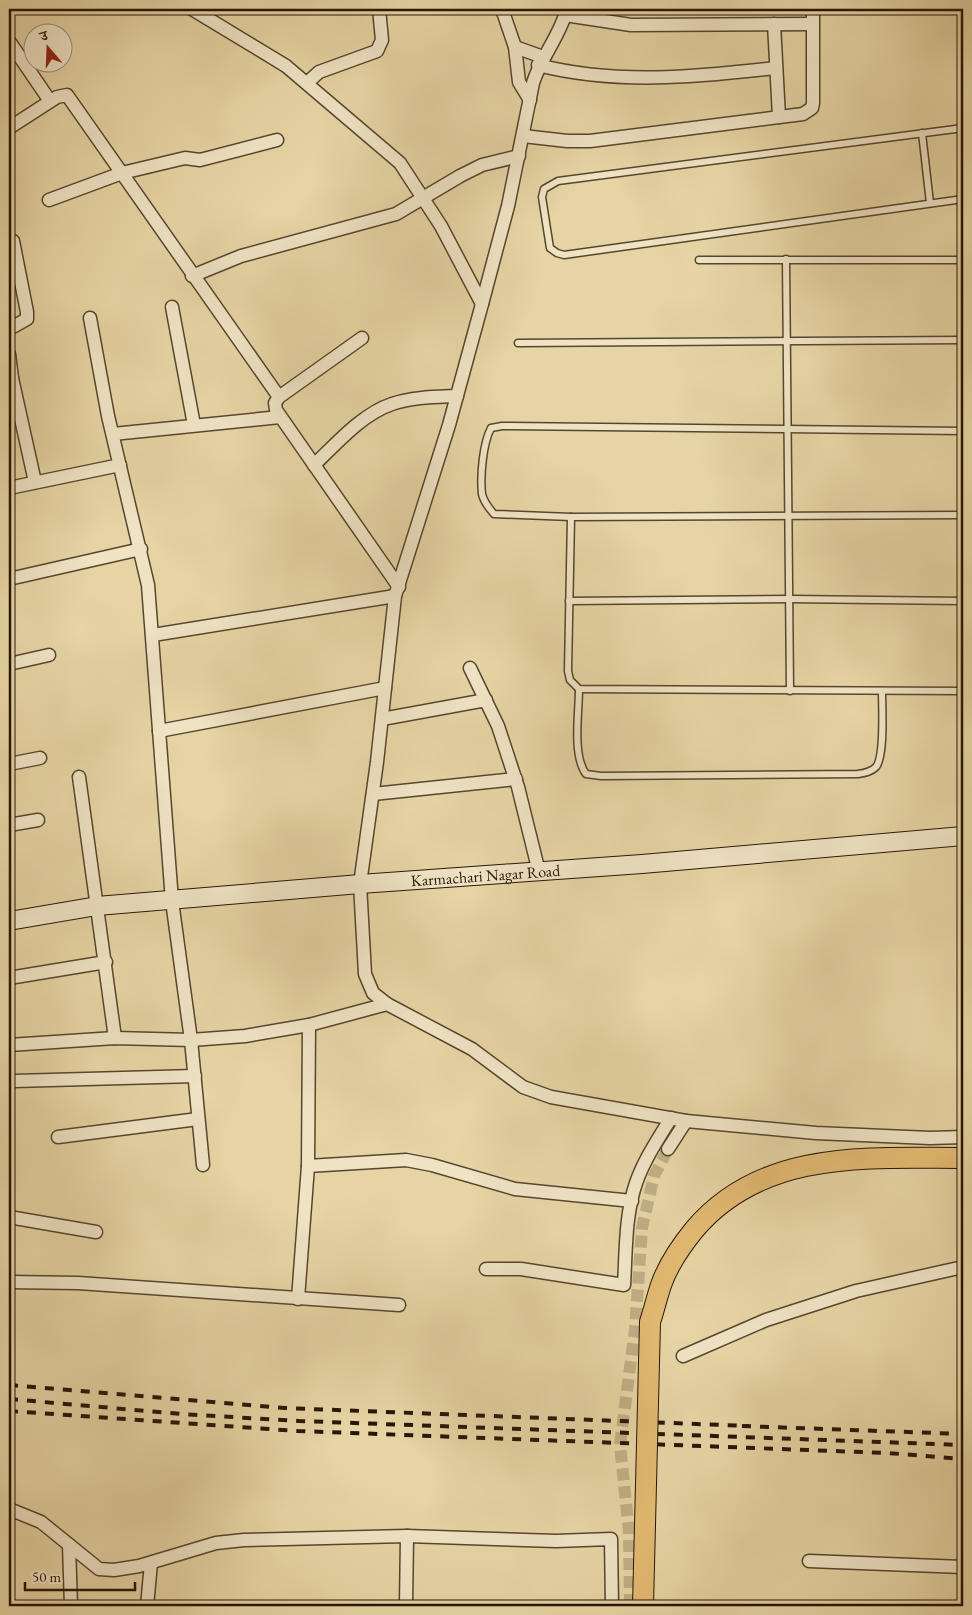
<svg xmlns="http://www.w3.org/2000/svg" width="972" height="1615" viewBox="0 0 972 1615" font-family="'EB Garamond','Noto Serif Devanagari',serif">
  <rect width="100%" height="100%" fill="#e6d4a4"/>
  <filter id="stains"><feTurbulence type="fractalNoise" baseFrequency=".004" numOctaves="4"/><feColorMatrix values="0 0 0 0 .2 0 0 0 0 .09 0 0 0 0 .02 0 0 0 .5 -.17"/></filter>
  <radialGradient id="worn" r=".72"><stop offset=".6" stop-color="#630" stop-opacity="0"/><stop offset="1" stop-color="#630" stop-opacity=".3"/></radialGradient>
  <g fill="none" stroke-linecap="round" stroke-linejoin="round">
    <!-- street-tunnel -->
    <polyline stroke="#c0ae85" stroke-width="12" stroke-dasharray="12 6" stroke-linecap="butt" points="630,1606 629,1532 620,1445 635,1329 642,1228 654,1176 668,1149"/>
    <defs>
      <g id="lane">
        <polyline points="963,128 558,181 544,189 542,197 550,248 557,253 564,255 963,199"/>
        <polyline points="922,133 930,203"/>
        <polyline points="786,259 790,691"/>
        <polyline points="699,260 963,260"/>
        <polyline points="518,343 963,340"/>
        <path d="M963,431L502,426L491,428C483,443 480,476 482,494C484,503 489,508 494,514L571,517L963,515"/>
        <polyline points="571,517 568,671 570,680 579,689 963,691"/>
        <polyline points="569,601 790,599 963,601"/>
        <path d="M579,689C579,713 572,755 586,774L601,776L858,774C865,773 871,772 876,767C885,756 882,706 882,691"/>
      </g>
      <g id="street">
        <polyline points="192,9 286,66 400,163 441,226 482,304"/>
        <polyline points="502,9 515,47 519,82 530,100"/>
        <path d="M567,9C560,36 541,57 533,83L508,206L482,304L449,425L395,596L377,762L360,884L365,974L373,993L387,1004L472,1049L523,1087L551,1097L686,1121L816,1133L930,1138L963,1137"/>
        <polyline points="565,15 631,25 811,24"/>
        <polyline points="774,24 779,117"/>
        <polyline points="9,41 50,101"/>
        <polyline points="515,47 543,57"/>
        <path d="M538,65C616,85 696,77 775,68"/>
        <polyline points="307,83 319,72 377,51 382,40 379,9"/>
        <polyline points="9,128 57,97 67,95 279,397"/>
        <polyline points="523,136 567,141 590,141 803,114 812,108 813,103 813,9"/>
        <polyline points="49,200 122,173 185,158 200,160 277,140"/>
        <polyline points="192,276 241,256 396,214 460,176 482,165 519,156"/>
        <polyline points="172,307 194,425"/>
        <polyline points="90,318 108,416 148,585 172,901 191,1040 203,1165"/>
        <polyline points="9,329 27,319 27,312 13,241"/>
        <polyline points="362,338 279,397 275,403 276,410 399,587"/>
        <polyline points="9,354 12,378 9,384"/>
        <polyline points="12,378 35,482"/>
        <polyline points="113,434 280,417"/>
        <path d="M314,465C337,443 362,414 392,404C413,397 435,397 457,396"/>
        <polyline points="9,488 120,465"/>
        <polyline points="9,579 141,549"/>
        <polyline points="153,635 395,596"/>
        <polyline points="9,664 49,655"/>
        <polyline points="470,668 498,726 518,787 539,872"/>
        <polyline points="382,719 486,700"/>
        <polyline points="159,731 385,688"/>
        <polyline points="9,764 40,758"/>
        <polyline points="79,777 115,1038"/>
        <polyline points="373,794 516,779"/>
        <polyline points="9,825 38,820"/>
        <polyline points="9,978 106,962"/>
        <polyline points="9,1045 115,1038 191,1040 245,1036 309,1025 387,1004"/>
        <polyline points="14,1081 195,1076"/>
        <polyline points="58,1137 198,1119"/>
        <polyline points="668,1149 686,1121"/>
        <polyline points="308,1166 406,1160 432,1165 515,1189 632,1201"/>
        <polyline points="9,1217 96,1232"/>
        <path d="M486,1269H521L624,1285C626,1252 625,1215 636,1183C644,1160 658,1139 671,1118"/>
        <polyline points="9,1282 78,1283 399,1305"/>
        <polyline points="298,1299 308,1166 309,1025"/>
        <polyline points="683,1356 766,1320 856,1291 963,1267"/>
        <polyline points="9,1509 41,1522 99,1569 114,1570 139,1566 216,1543 244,1540 407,1536 556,1541 611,1539 612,1606"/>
        <polyline points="69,1545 71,1606"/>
        <polyline points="809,1561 963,1567"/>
        <polyline points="147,1606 151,1563"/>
        <polyline points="406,1606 407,1536"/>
      </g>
      <g id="secondary">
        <path id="s1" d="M9,921L97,906L360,884L642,864L963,836"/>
      </g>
    </defs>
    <!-- lane casing -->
    <use href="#lane" stroke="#56462e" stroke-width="9"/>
    <!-- street casing -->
    <use href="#street" stroke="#56462e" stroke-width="15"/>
    <!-- secondary casing -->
    <use href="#secondary" stroke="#261607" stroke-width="20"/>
    <!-- lane -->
    <use href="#lane" stroke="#efe3c4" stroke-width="6"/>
    <!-- street -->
    <use href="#street" stroke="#efe3c4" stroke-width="12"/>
    <!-- secondary -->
    <use href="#secondary" stroke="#efe3c4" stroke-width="18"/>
    <!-- rail -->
    <g stroke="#261607" stroke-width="4" stroke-dasharray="9 9" stroke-linecap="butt">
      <polyline points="9,1385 285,1408 748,1426"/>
      <polyline points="9,1399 181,1414 299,1421 963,1445"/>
      <polyline points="9,1411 298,1431 888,1453 963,1459"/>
      <polyline points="742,1426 963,1434"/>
    </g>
    <defs>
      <path id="primary-bridge" d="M643,1606L650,1322C654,1310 657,1297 661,1285C668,1265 681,1246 694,1230C762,1149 868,1158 963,1158"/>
    </defs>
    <!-- primary-bridge casing -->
    <use href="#primary-bridge" stroke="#261607" stroke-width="22" stroke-linecap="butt"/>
    <!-- primary-bridge -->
    <use href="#primary-bridge" stroke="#e3ba72" stroke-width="20"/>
  </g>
  <g text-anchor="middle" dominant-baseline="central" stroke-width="4" stroke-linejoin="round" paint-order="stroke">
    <!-- street labels -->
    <g font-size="16" fill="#261607" stroke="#efe3c4">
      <text stroke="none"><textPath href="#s1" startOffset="479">Karmachari Nagar Road</textPath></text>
    </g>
  </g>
  <!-- margin -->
  <rect width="972" height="1615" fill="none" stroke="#e6d4a4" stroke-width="30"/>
  <rect x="10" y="10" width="952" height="1595" fill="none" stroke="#261607" stroke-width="2.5"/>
  <rect x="15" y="15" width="942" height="1585" fill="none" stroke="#261607"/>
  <!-- north arrow -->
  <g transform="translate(48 48) rotate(341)"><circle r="24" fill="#efe3c4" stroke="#9f9178"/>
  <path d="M0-4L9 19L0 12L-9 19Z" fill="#8f2418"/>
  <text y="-8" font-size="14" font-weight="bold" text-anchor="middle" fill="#261607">उ</text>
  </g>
  <!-- scale -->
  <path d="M25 1582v8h110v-8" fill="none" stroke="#261607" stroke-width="2.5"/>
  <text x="32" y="1582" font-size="15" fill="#261607" stroke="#efe3c4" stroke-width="4" paint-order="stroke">50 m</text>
  <rect width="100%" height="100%" filter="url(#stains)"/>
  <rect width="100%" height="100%" fill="url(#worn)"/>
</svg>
